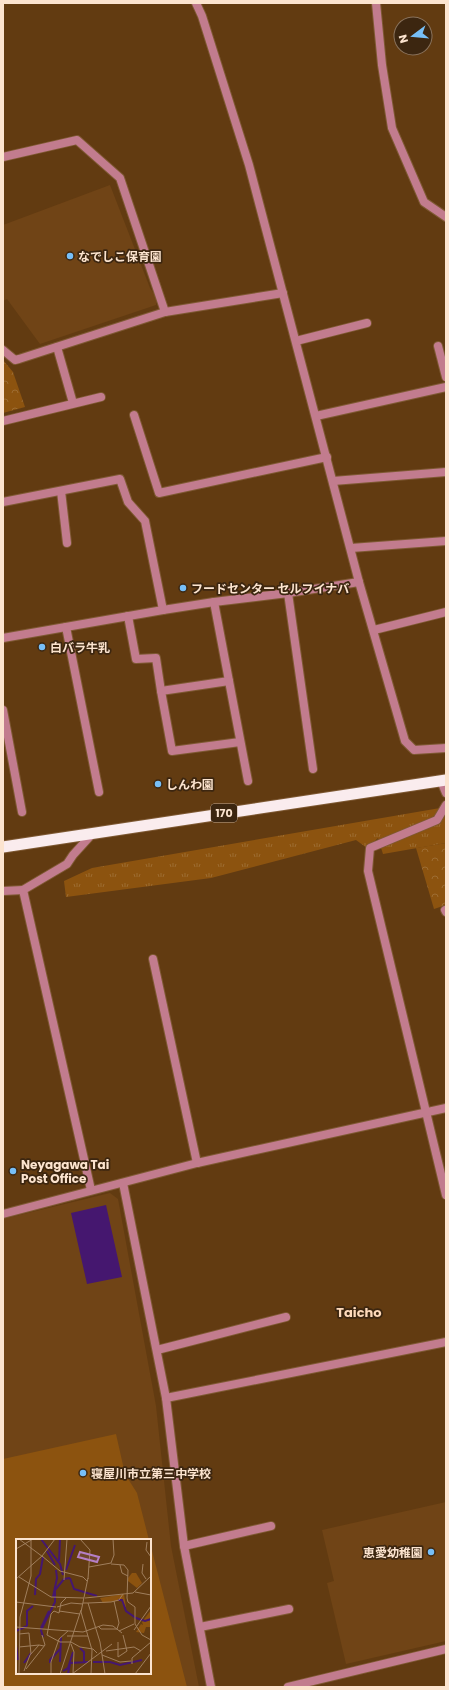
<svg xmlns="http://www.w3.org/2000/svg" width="449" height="1690" viewBox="0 0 449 1690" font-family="Poppins,'Noto Sans JP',sans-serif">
  <defs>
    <pattern id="grass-tufts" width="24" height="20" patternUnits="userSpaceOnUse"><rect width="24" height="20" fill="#8c530f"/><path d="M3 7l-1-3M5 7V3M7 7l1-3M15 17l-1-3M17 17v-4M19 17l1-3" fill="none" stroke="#9d6c31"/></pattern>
    <pattern id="forest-crowns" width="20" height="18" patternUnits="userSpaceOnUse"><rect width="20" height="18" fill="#8c530f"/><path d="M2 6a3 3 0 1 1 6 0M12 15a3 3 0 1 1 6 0" fill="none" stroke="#9d6c31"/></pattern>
  </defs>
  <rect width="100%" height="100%" fill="#623b11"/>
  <!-- built -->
  <g fill="#704416" fill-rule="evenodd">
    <polygon points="110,185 150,288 157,298 156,305 40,344 7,299 3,301 3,225"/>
    <path d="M110,1193L118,1199L156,1406L171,1546L199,1687H3V1219ZM17,1540H150V1673H17Z"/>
    <polygon points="446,1502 446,1641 346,1664 327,1583 334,1581 322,1530"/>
  </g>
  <!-- grass -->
  <polygon fill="url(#grass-tufts)" points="446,807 446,843 383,854 378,838 367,848 356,840 211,878 66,897 64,881 92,868"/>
  <!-- forest -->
  <g fill="url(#forest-crowns)">
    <polygon points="3,360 13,372 25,407 3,413"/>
    <polygon points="446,843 446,905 434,909 416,848"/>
  </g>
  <!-- pitch -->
  <polygon fill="#8c530f" points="116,1434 125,1474 137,1493 149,1540 17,1540 17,1673 150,1673 150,1543 187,1687 3,1687 3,1459"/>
  <!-- water -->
  <polygon fill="#45176f" points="106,1205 122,1277 87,1284 71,1213"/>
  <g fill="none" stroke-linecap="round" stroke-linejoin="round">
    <defs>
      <g id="minor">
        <polyline points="196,3 202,16 249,165 359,582 405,741 414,750 446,748"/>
        <polyline points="376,3 382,65 392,128 424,202 446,217"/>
        <polyline points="3,157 77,140 120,178 165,312"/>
        <polyline points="296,341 367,323"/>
        <polyline points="438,346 446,377"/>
        <polyline points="57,347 73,403"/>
        <polyline points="3,350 15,360 19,359 165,312 283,293"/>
        <polyline points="134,415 159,493 327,457"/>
        <polyline points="316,416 446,387"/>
        <polyline points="3,421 101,397"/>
        <polyline points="333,481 446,472"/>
        <polyline points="61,491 67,543"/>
        <polyline points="3,502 120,479 128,502 145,521 163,610"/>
        <polyline points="351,548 446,541"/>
        <polyline points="288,593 313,769"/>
        <polyline points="214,602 248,781"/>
        <polyline points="128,616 136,659 156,658 161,691"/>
        <polyline points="66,627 99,792"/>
        <polyline points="374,630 446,612"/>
        <polyline points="3,638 163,610 214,602 288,593 359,582"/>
        <polyline points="229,681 161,691 172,751 240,742"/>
        <polyline points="3,710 22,812"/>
        <polyline points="441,781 446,793"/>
        <polyline points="446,805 437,820 370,848 368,871 446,1195"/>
        <polyline points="3,891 23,890"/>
        <polyline points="445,910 446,912"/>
        <polyline points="153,959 197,1163"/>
        <polyline points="123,1183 166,1398 184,1546 211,1687"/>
        <polyline points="91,1190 23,890 67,864 73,855 93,833"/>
        <polyline points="3,1214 197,1163 446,1108"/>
        <polyline points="157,1350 286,1317"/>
        <polyline points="166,1398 446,1342"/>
        <polyline points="184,1546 271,1526"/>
        <polyline points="200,1627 289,1609"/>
        <polyline points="288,1687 446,1649"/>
      </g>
      <polyline id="trunk" points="3,847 446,780"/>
    </defs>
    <!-- minor casing -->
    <use href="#minor" stroke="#7e5933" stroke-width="10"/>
    <!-- trunk casing -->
    <use href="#trunk" stroke="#7e5933" stroke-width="13"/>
    <!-- minor -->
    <use href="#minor" stroke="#c27c8e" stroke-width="8"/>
    <!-- trunk -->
    <use href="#trunk" stroke="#faecee" stroke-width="11"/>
  </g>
  <!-- markers -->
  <g fill="#77bff7" stroke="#3c2610" stroke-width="1.5">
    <circle cx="70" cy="256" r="4"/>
    <circle cx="183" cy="588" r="4"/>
    <circle cx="42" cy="647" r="4"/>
    <circle cx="158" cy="784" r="4"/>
    <circle cx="13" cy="1171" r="4"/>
    <circle cx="83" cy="1473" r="4"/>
    <circle cx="431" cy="1552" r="4"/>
  </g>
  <g text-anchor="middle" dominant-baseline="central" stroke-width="3.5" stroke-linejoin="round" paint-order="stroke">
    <!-- shield labels -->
    <rect fill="#3c2610" stroke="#c2ab96" stroke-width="1" x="211" y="804" width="26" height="18" rx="3"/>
    <g font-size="11" font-weight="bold" fill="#fce4cf">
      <text x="224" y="813">170</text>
    </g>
    <!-- poi labels -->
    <g font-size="12" font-weight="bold" fill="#fce4cf" stroke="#3c2610" text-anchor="start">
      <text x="78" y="256">なでしこ保育園</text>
      <text x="191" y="588">フードセンター セルフイナバ</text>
      <text x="50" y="647">白バラ牛乳</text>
      <text x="166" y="784">しんわ園</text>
      <text x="21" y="1164">Neyagawa Tai<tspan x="21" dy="14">Post Office</tspan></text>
      <text x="91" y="1473">寝屋川市立第三中学校</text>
      <text x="423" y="1552" text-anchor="end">恵愛幼稚園</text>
    </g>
    <!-- neighbourhood labels -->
    <g font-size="13" font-weight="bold" fill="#fedabb" stroke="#3c2610">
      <text x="359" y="1312">Taicho</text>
    </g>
  </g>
  <!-- overview -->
  <g transform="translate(16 1539)">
    <rect width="135" height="135" fill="#623b11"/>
    <path d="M108,55L110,68L107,67L106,61L87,64L84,59ZM135,71V88H130L128,94L120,93L125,85L127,86L126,83Z" fill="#8c530f"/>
    <path d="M116,34H120L126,44L121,49L112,42V39Z" fill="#8c530f"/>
    <path fill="none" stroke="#45176f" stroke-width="2" d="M25,0L44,25L47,36M31,12L39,26M43,22L44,0M50,31L59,6M54,39L58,50L81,57M19,56L20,40L24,35L27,18M37,58L41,39L40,31M102,61H106L110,72L120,79L129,82L135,80M11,87V72L17,67M25,89L33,72M0,92L11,87M27,98L25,91L39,63V51L48,40L54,39M0,106L2,121M64,109L68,113V123M44,123L45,98M77,123H94L104,126L126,121M8,124L15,114M34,124V121L44,110M47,132L52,129L57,113M52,135L54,124L72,123"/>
    <path fill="none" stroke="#a07f5d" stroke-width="1" d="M3,0L27,18M39,0L26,17L44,32L67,38L71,42M64,0L74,11L72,40M131,3L130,11L135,18M0,10L17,0M95,25L108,26L112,31L111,59L112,63L119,68V85L126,96L135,101M127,25L126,34L130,40M104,26L106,34L112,37M73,28L95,24L98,16L97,0M3,38L35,58L68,59M72,39L65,73L76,111L75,135M0,40L26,17M48,41L51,0M119,53L135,56M50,59L45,64L43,74L38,72L35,75L31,96L44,103H55L64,108L77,110L81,114M69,59L117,54L135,37M0,63L40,68M67,64H72L84,103L89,135M72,64L95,63L103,61L107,55M41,68L55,64L67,65M43,72L64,75M82,87L85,90H101L103,84L98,62M0,88L67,93L87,86L97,87L106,94M118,91L135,67M103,92L118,85M3,95L13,94L15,115M107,96L111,112M51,97H72M102,103V118L111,112M55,105L58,113L57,134M3,108L23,106M90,112L118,108L125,112M86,116L104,123L115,122M116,125V119L135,103M10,130L29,106L26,96M8,132L14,116L23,106L28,107M3,135L4,78L15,37V1M35,135V123L43,100L52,92M44,135L65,71M56,135L96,105M119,135L135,114"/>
    <path fill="#b57fc6" fill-opacity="0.15" stroke="#b57fc6" stroke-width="2" d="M64,13L83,18L81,23L62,18Z"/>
    <rect width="135" height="135" fill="none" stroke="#fce4cf" stroke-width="2"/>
  </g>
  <!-- border -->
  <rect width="449" height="1690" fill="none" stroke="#fce4cf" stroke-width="8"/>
  <!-- north arrow -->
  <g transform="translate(413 36) rotate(254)"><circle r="19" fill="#3c2610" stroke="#89725c"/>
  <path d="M0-3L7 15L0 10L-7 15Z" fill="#77bff7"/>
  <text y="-6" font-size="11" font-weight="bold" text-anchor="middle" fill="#fce4cf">N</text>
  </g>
</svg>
